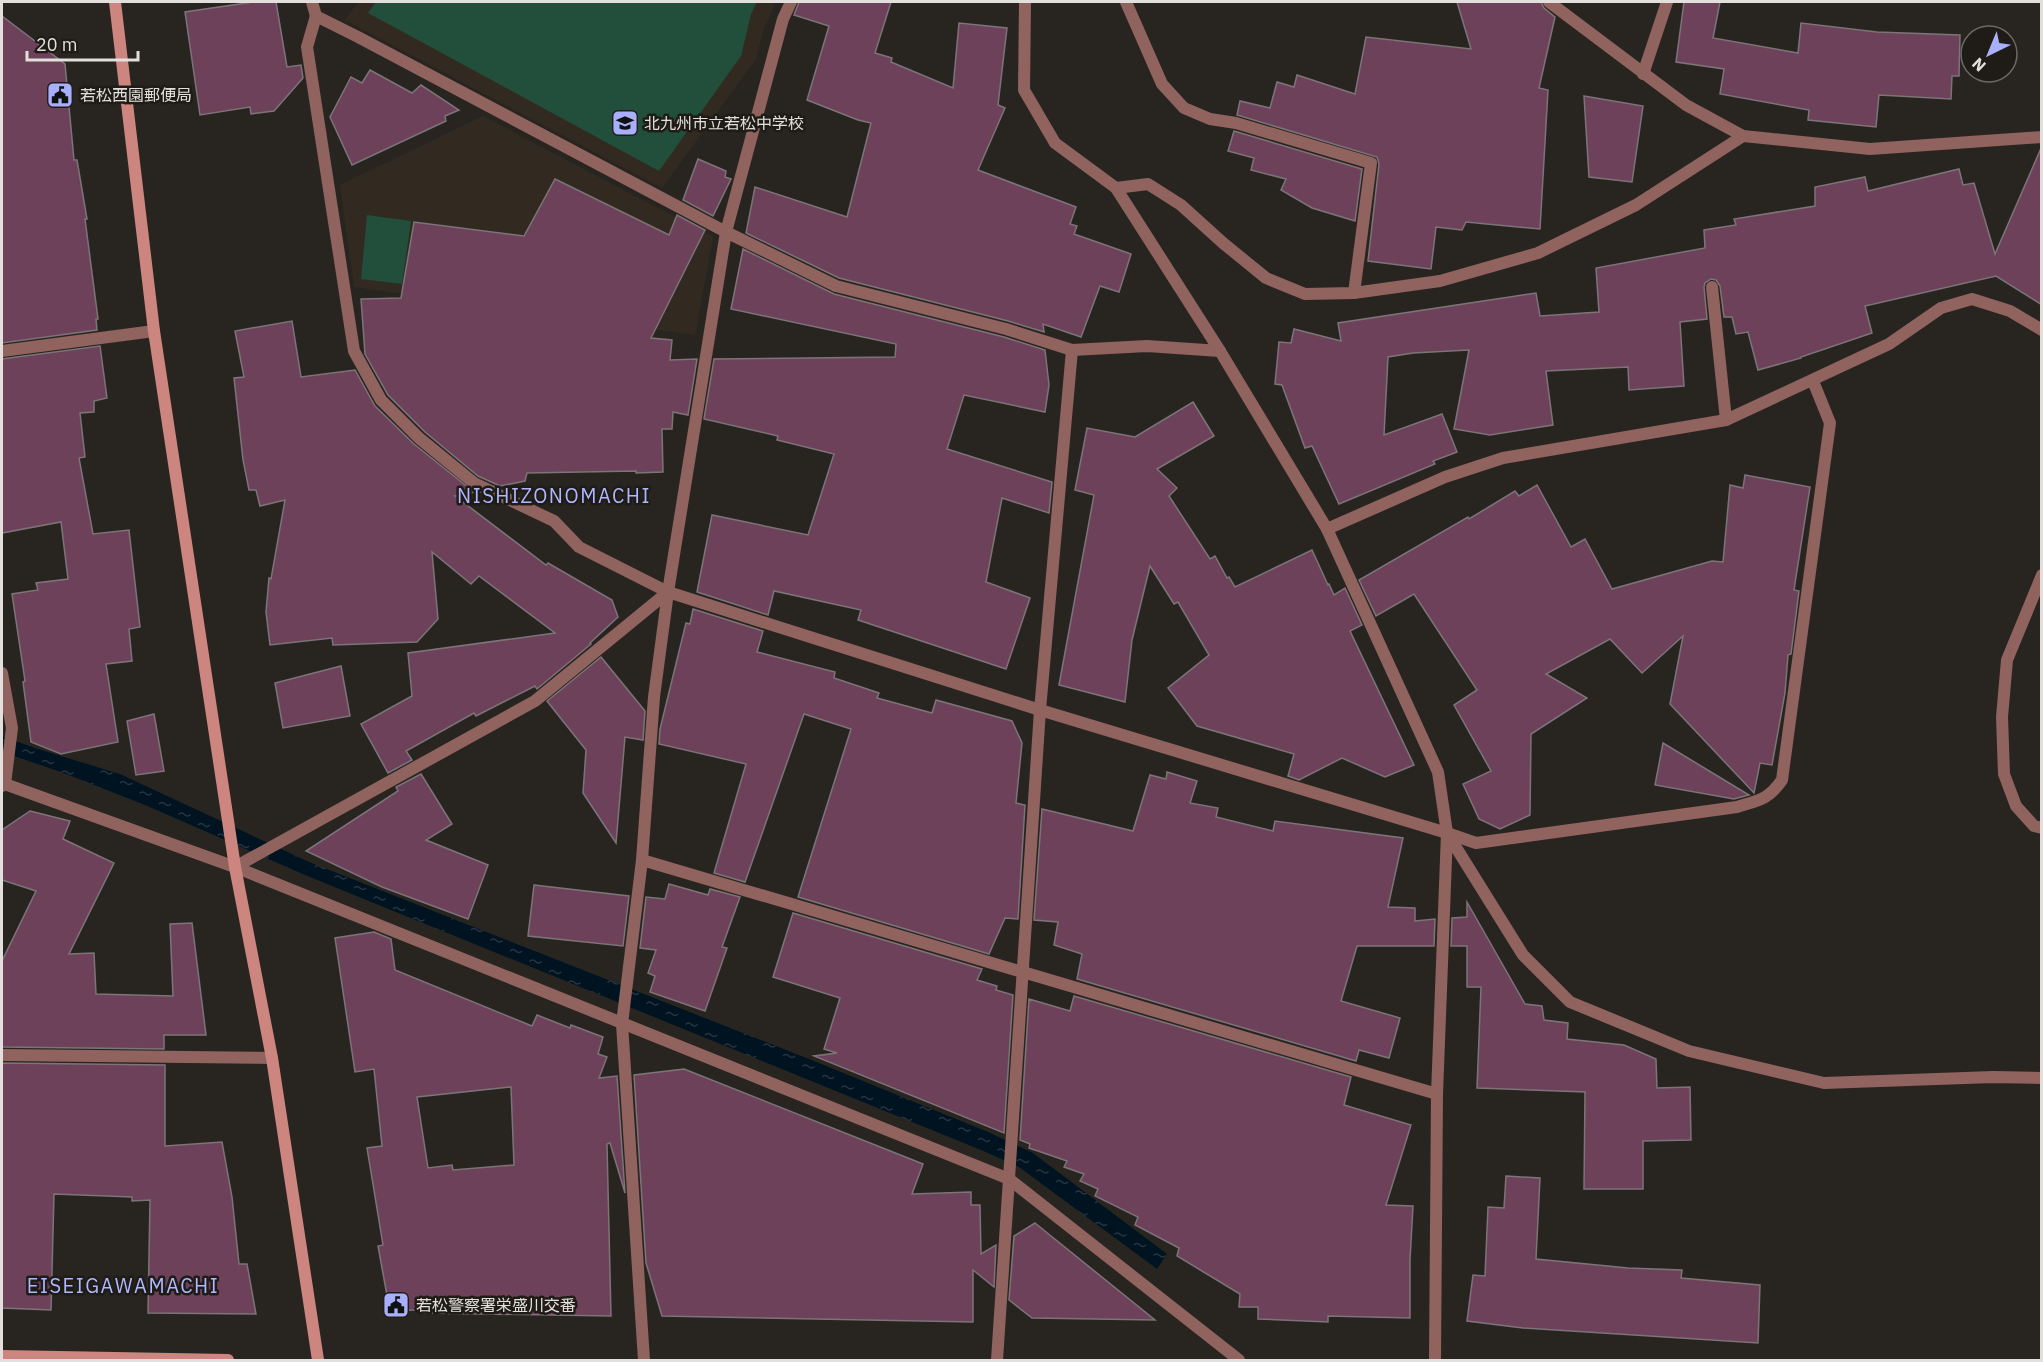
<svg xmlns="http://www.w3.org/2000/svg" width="2043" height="1362" viewBox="0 0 2043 1362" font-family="'IBM Plex Sans','Noto Sans JP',sans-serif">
  <defs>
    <pattern id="water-ripples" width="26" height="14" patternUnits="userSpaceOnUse" patternTransform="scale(1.5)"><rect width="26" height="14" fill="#001321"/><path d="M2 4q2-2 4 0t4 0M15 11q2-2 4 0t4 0" fill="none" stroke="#253541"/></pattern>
  </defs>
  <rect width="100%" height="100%" fill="#282520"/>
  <!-- built -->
  <g fill="#322a20">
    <polygon points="358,2 776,2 764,27 756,59 662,188 345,20"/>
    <polygon points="483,116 713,237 695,335 354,287 340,185"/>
  </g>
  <!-- garden -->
  <g fill="#214f3b">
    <polygon points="376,2 757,2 751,14 741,56 659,171 368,13"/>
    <polygon points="367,215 411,221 402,284 361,279"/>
  </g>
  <!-- water -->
  <polygon fill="url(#water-ripples)" points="2,736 35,748 120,774 309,862 814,1061 988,1132 1033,1153 1167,1254 1157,1269 1019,1167 981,1150 305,875 145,805 61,772 2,752"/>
  <!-- building -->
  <g fill="#6e415b" stroke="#7c7478" stroke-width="1.5" fill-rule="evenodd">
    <polygon points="253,2 276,2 287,67 301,65 303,78 274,111 251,114 250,107 200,115 185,12"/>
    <polygon points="799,2 891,2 875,53 892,58 891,62 953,88 959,23 1007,28 998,105 1005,108 978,170 1076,207 1070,224 1077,226 1074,234 1131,254 1119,292 1100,286 1081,337 1043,324 1044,332 1008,321 839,278 746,233 755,187 847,217 871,123 858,120 807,100 829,26 794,15"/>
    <polygon points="1457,2 1541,2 1544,8 1555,17 1539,88 1548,90 1540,229 1466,222 1462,230 1436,227 1431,269 1368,261 1379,164 1377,157 1237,115 1240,101 1270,108 1277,82 1294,87 1297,75 1355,94 1366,37 1471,49"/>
    <polygon points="1684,2 1720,2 1713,38 1798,53 1801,23 1877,32 1960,35 1959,76 1952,76 1951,99 1879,95 1876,127 1808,120 1809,110 1720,94 1724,69 1676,62"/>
    <polygon points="2,16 65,64 74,160 77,160 87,219 85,219 98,319 96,319 97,330 2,343"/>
    <polygon points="370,70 412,93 421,85 459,110 445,116 446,121 352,165 330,117 351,77 362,83"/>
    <polygon points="1584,96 1643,106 1632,182 1589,177"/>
    <polygon points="1234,131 1362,169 1355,221 1312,208 1281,190 1286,179 1251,170 1254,158 1228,151"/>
    <polygon points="2042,146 2042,305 1996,276 1865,306 1872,333 1801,357 1801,358 1758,370 1748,332 1736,334 1732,317 1724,317 1720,286 1716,280 1711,279 1705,283 1704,287 1707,319 1680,322 1684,386 1629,390 1628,367 1546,371 1553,425 1490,435 1454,429 1469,350 1413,353 1388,357 1384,435 1442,414 1457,452 1433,461 1435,464 1339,504 1312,446 1305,448 1282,385 1275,384 1279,342 1291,343 1294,329 1341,341 1338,323 1536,293 1540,316 1599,312 1596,268 1705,248 1704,230 1736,225 1734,219 1815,206 1815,187 1865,177 1868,191 1959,169 1963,185 1974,183 1995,254"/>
    <polygon points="698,159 726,171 725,177 731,179 713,216 683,200"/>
    <polygon points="555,179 669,235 677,215 705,230 651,338 672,340 670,360 697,359 688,415 673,412 672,429 662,429 663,472 636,473 636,471 527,473 525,481 500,486 478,476 425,432 388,395 365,354 361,299 401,298 414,222 524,236"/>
    <polygon points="743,249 834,294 1004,337 1045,350 1049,385 1045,412 964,395 947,449 1052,482 1049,513 1002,498 986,582 1030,598 1006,669 858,620 861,610 774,591 768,615 697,592 712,515 808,535 834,454 777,440 778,436 704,419 714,359 895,357 896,344 731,309"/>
    <polygon points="292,321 301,377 355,370 375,406 414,444 474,492 455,496 546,565 548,563 612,600 618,617 590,643 591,644 537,689 535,686 476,716 474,713 406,751 412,760 388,773 361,724 412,696 408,653 555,633 479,576 471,584 432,552 438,619 417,642 333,645 332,638 270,645 266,612 269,578 271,579 285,500 260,506 256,490 249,490 243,460 234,378 244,377 235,331"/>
    <polygon points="100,346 107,398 94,401 94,412 80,413 85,457 79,458 93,534 129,530 140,627 129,629 132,661 106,664 118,742 61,754 31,742 23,682 25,681 12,594 38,590 36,583 68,579 61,522 2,533 2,359"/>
    <polygon points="1193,402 1214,436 1157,469 1177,488 1169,496 1210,559 1215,556 1227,578 1229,577 1235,587 1312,550 1328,585 1329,584 1334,595 1345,588 1362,625 1350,631 1414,765 1385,777 1342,758 1299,780 1288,776 1294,754 1197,726 1168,688 1209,655 1178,602 1174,604 1150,566 1132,640 1125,702 1059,685 1094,495 1075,490 1087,428 1135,437"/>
    <polygon points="1745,475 1810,487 1794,590 1799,591 1791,654 1788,655 1785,693 1772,765 1760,763 1754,793 1670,704 1683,636 1642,673 1610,639 1546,674 1587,698 1531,734 1530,815 1500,829 1479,819 1463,784 1491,771 1454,705 1477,690 1414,594 1376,616 1359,580 1468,517 1469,519 1515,491 1519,496 1537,485 1571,547 1585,539 1612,589 1712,561 1723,562 1730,485 1743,488"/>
    <polygon points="693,609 763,631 757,652 835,672 834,678 879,693 877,698 932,713 936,700 1012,721 1022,743 1016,803 1025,805 1018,919 1005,918 989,954 798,897 851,729 804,714 745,882 714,873 746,764 659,744 660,729 686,623 690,624"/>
    <polygon points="601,657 645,711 643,740 625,737 616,843 583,793 586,750 547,701"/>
    <polygon points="341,666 350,716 283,728 275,683"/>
    <polygon points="154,714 164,771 136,775 127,721"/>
    <polygon points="1663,743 1749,795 1734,799 1655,785"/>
    <polygon points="1167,772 1197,781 1190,803 1218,808 1216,817 1273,831 1275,821 1403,838 1388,907 1415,908 1415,921 1435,919 1434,946 1357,946 1341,1001 1400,1018 1389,1058 1359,1050 1356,1061 1077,979 1082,954 1054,945 1058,922 1034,920 1042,809 1133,831 1150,775 1166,779"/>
    <polygon points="421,774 452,824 426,840 488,865 468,919 382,887 306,851 398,791 396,787"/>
    <polygon points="30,811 70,821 63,839 114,863 69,954 94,953 96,994 173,996 170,924 192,923 206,1035 164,1035 164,1049 2,1047 2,961 36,891 2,880 2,830"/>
    <polygon points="669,884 708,895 710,889 740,897 722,947 727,948 705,1011 650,992 655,976 648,973 656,950 640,948 646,897 665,899"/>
    <polygon points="534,885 629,896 623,946 528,936"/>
    <polygon points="1467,902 1525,1004 1542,1006 1544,1020 1568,1023 1567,1039 1624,1045 1656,1059 1657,1088 1690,1087 1691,1140 1643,1141 1643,1189 1584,1189 1585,1092 1477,1088 1481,987 1467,987 1467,946 1451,946 1452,918 1467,917"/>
    <polygon points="793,913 982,969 977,980 997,986 996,990 1013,995 1004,1133 814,1056 837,1053 824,1049 840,998 773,977"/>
    <path d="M374,932L391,939L395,970L532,1026L537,1015L570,1028L571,1025L603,1037L598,1054L607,1057L599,1078L617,1076L625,1193L610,1143L607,1144L611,1316L424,1313L425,1309L390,1312L378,1246L383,1245L367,1148L382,1146L374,1069L355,1072L335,938ZM511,1087L514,1165L453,1170L452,1165L428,1168L417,1097Z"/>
    <polygon points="1074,996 1351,1077 1344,1105 1411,1125 1386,1205 1413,1206 1410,1260 1410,1318 1328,1316 1328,1322 1258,1319 1258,1307 1239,1307 1240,1294 1177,1256 1179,1248 1135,1225 1138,1217 1095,1196 1098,1189 1080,1181 1084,1174 1064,1167 1067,1161 1029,1148 1030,1144 1020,1140 1029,999 1070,1011"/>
    <polygon points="2,1063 165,1065 165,1146 222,1142 232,1197 239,1264 247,1264 256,1314 148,1313 150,1200 132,1201 132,1197 54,1194 51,1310 2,1308"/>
    <polygon points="684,1069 923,1164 912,1194 971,1192 971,1205 980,1205 981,1254 996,1245 994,1287 973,1270 973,1322 662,1316 646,1263 634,1075"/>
    <polygon points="1506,1176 1540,1178 1536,1259 1628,1268 1682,1270 1681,1278 1760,1285 1758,1343 1523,1328 1467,1321 1473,1275 1485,1276 1488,1207 1504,1208"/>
    <polygon points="1035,1223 1155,1320 1032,1318 1009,1300 1014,1236"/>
  </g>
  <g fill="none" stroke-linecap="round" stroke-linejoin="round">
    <!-- lane -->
    <g stroke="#90635f" stroke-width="12">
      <polyline points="1126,2 1162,84 1184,108 1210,119 1236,123 1371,163 1354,293"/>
      <polyline points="1643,74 1667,2"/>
      <polyline points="1712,287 1726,420"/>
      <path d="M1447,833L1476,843L1737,807C1759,800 1768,800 1782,780L1830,423L1813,381"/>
    </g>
    <!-- street -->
    <g stroke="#90635f" stroke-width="12">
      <polyline points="312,2 316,16 358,37 726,232 836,286 1006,329 1072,350 1147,346 1220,351"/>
      <polyline points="1025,2 1024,90 1055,143 1116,188 1220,351 1327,529 1438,772 1447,833 1437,1094 1435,1360"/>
      <polyline points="1549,2 1686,105 1743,136 1870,149 2042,137"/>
      <polyline points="316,16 307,47 354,351 381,400 419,438 474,483 554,521 579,547 668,592 1040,710 1447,833 1523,955 1570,1002 1689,1051 1824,1083 1993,1077 2042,1078"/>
      <polyline points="1116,188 1148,184 1181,205 1223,243 1266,278 1305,294 1354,293 1440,281 1538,253 1636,205 1743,136"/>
      <polyline points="2,351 154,331"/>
      <polyline points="1327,529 1445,477 1503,458 1726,420 1889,344 1941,308 1972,299 2010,311 2042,330"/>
      <polyline points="2042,575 2007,660 2002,717 2004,774 2016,806 2034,826 2042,828"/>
      <polyline points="2,673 12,728 5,784 2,786"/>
      <polyline points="2,783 235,867 1009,1179 1239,1360"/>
      <polyline points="642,860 1437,1094"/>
      <polyline points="235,867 535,701 668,592"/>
      <polyline points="2,1055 272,1058"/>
      <polyline points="644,1360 622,1024 642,860 654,697 668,592 726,232 783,19 791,2"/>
      <polyline points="997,1360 1040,710 1072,350"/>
    </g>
    <!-- secondary -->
    <g stroke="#cd8580" stroke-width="12">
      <polyline points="115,2 154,331 235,867 272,1058 318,1360"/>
      <polyline points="2,1356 228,1360"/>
    </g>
  </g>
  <!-- icons -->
  <defs>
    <symbol id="civic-square" viewBox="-11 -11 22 22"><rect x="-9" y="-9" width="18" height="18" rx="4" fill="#a8b0fc" stroke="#1f1b16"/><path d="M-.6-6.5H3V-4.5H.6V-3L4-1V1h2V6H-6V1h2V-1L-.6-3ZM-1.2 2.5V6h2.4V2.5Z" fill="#111"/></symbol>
    <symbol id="school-square" viewBox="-11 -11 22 22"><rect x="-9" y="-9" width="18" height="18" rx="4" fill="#a8b0fc" stroke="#1f1b16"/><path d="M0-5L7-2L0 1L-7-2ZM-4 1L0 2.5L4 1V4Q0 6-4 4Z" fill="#111"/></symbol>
  </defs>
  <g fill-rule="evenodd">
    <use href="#civic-square" x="45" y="80" width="30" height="30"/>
    <use href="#school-square" x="610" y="108" width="30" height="30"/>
    <use href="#civic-square" x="381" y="1290" width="30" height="30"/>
  </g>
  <g text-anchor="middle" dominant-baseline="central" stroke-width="5" stroke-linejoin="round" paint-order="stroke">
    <!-- poi labels -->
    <g font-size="16" fill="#e2dfdc" stroke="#1f1b16" text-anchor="start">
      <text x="80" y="95">若松西園郵便局</text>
      <text x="644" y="123">北九州市立若松中学校</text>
      <text x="416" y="1305">若松警察署栄盛川交番</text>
    </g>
    <!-- quarter labels -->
    <g font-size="20" letter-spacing="1.5" fill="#afb8fe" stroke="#1f1b16">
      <text x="554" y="495">NISHIZONOMACHI</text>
      <text x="123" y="1285">EISEIGAWAMACHI</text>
    </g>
  </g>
  <!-- border -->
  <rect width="2043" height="1362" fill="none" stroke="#e2dfdc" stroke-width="6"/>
  <!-- north arrow -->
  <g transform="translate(1989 54) rotate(223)"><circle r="28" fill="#1f1b16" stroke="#6d6965" stroke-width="1.5"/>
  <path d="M0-4.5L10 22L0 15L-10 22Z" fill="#a8b0fc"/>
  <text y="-9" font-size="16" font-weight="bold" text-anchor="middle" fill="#e2dfdc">N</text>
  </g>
  <!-- scale -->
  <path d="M27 51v9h111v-9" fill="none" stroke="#e2dfdc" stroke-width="3"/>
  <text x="36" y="51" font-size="18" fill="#e2dfdc" stroke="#1f1b16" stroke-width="4.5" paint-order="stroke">20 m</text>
</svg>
